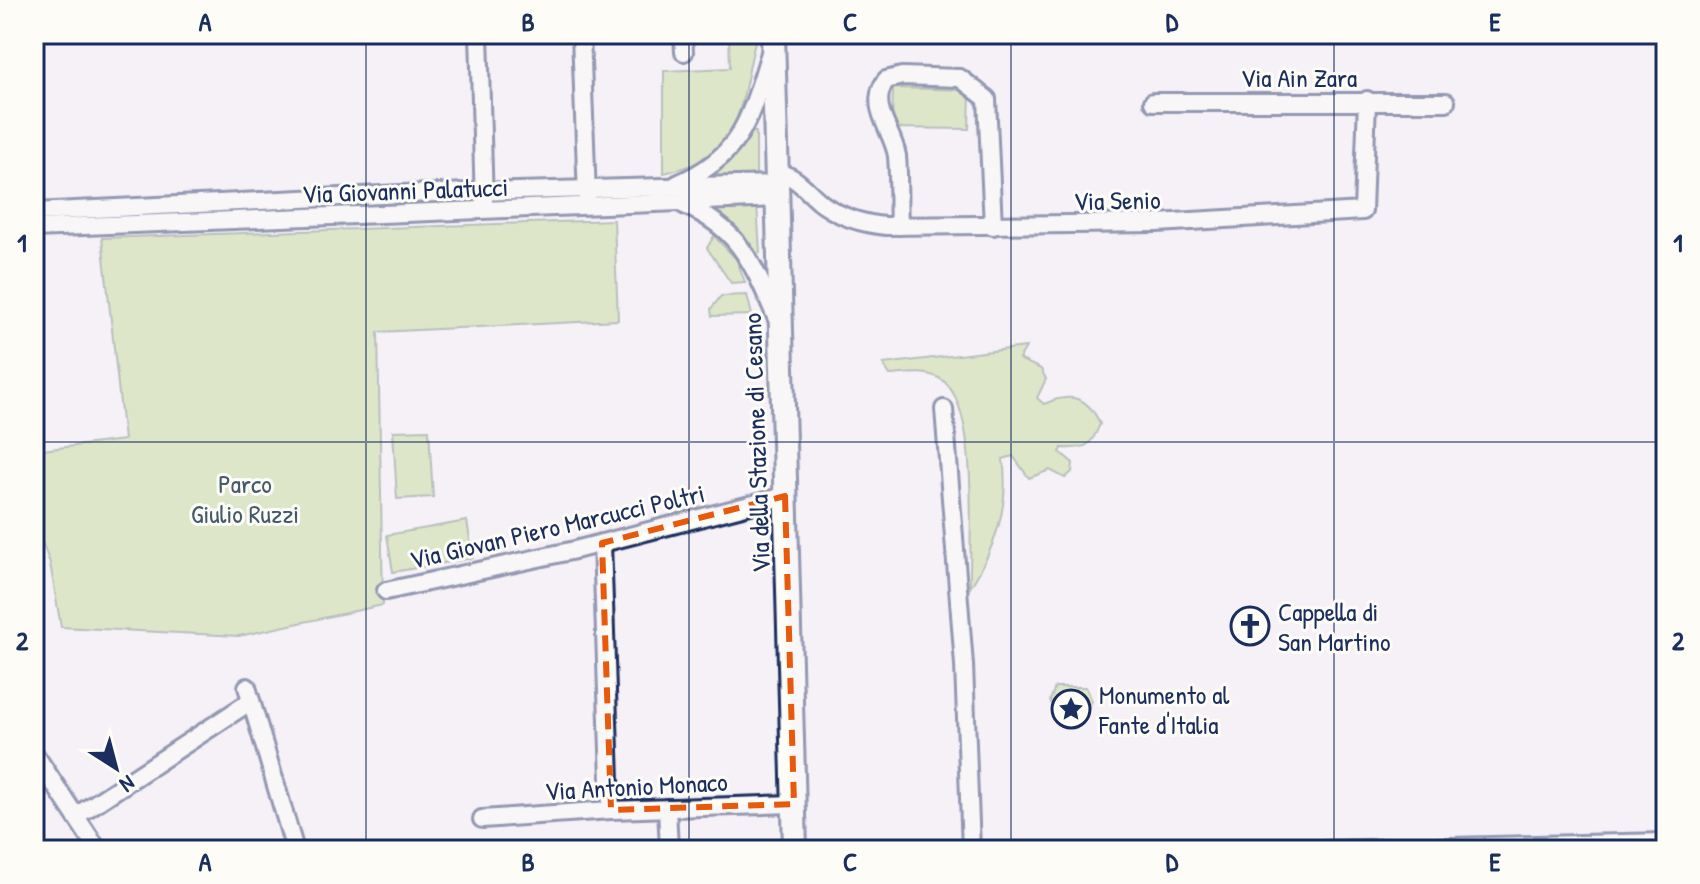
<svg xmlns="http://www.w3.org/2000/svg" width="1700" height="884" viewBox="0 0 1700 884" font-family="'Patrick Hand',sans-serif">
  <rect width="100%" height="100%" fill="#f5f1f7"/>
  <filter id="ink" filterUnits="userSpaceOnUse"><feTurbulence type="fractalNoise" baseFrequency=".0125" numOctaves="2"/><feDisplacementMap in="SourceGraphic" scale="16" xChannelSelector="R" yChannelSelector="G"/><feConvolveMatrix kernelMatrix="1 2 1 2 8 2 1 2 1" color-interpolation-filters="sRGB"/></filter>
  <g filter="url(#ink)">
    <!-- green -->
    <g fill="#c1d990" stroke="#6e8477" stroke-width="2">
      <path d="M729,34H757C739,101 747,157 664,173V71L730,68Z"/>
      <polygon points="893,88 970,90 969,129 892,128"/>
      <polygon points="751,132 756,132 756,179 710,178 734,157"/>
      <polygon points="757,204 760,253 758,254 739,230 710,208"/>
      <polygon points="614,220 618,320 378,332 383,605 239,636 61,627 50,563 34,521 34,451 124,440 102,238"/>
      <polygon points="714,236 736,259 745,282 731,283 707,248"/>
      <polygon points="747,295 752,315 712,316 711,309 721,296"/>
      <path d="M1026,347L1019,359L1041,369L1046,379L1037,398L1044,404C1070,392 1088,396 1100,424C1091,447 1086,449 1062,448L1060,452L1073,463L1072,472L1065,478L1050,470L1029,478L1013,456L1003,459C1010,506 995,548 970,588C969,544 981,400 939,378C924,370 906,374 890,375L883,364Z"/>
      <polygon points="429,430 433,497 397,499 393,431"/>
      <polygon points="467,521 473,558 393,572 387,535"/>
      <polygon points="1055,687 1086,687 1092,701 1077,728 1065,728 1050,701"/>
    </g>
    <g fill="none" stroke-linecap="round" stroke-linejoin="round">
      <defs>
        <g id="street">
          <polyline points="479,34 484,204"/>
          <polyline points="581,34 587,198"/>
          <polyline points="683,34 684,52"/>
          <polyline points="1153,102 1446,102"/>
          <path d="M776,173C797,174 808,194 824,205C843,218 864,224 886,226L1157,223L1363,211L1367,100"/>
          <path d="M677,184C743,156 750,117 770,53"/>
          <path d="M684,205C741,229 753,265 777,319"/>
          <polyline points="34,212 401,194 777,184"/>
          <path d="M899,226C898,203 899,179 897,156C893,130 867,106 886,80L902,76L960,78L987,99L993,226"/>
          <polyline points="34,228 777,198"/>
          <polyline points="944,409 964,665 971,850"/>
          <polyline points="602,543 611,810"/>
          <polyline points="386,591 575,550 785,496"/>
          <polyline points="247,687 295,850"/>
          <polyline points="34,753 98,850"/>
          <polyline points="667,808 669,850"/>
          <polyline points="76,816 251,701"/>
          <polyline points="482,819 611,810 794,804"/>
          <polyline points="1323,850 1666,842"/>
        </g>
        <polyline id="secondary" points="773,34 795,850"/>
      </defs>
      <!-- street casing -->
      <use href="#street" stroke="#1b2f5e" stroke-width="22"/>
      <!-- secondary casing -->
      <use href="#secondary" stroke="#1b2f5e" stroke-width="28"/>
      <!-- street -->
      <use href="#street" stroke="#fdfcf7" stroke-width="16"/>
      <!-- secondary -->
      <use href="#secondary" stroke="#fdfcf7" stroke-width="22"/>
    </g>
  </g>
  <!-- marked area -->
  <path d="M0 0H1700V884H0ZM785,496L794,804L611,810L602,543Z" fill="#f5f1f7" fill-opacity=".55" fill-rule="evenodd"/>
  <path fill="none" stroke="#e8590c" stroke-width="6" stroke-dasharray="16 10" stroke-linejoin="round" d="M785,496L794,804L611,810L602,543Z"/>
  <!-- grid -->
  <path fill="none" stroke="#1b2f5e" stroke-width="2" stroke-opacity="0.55" d="M366,34V850M689,34V850M1011,34V850M1334,34V850M34,442H1666"/>
  <!-- icons -->
  <defs>
    <symbol id="church-ring" viewBox="-11 -11 22 22"><circle r="9.5" fill="#fdfcf7" stroke="#1b2f5e" stroke-width="1.5"/><path d="M-1.2-6h2.4v3.5h3.3v2.4h-3.3V6h-2.4V-.1h-3.3v-2.4h3.3Z" fill="#1b2f5e"/></symbol>
    <symbol id="sight-ring" viewBox="-11 -11 22 22"><circle r="9.5" fill="#fdfcf7" stroke="#1b2f5e" stroke-width="1.5"/><path d="M0-6L1.8-2.2L6-1.7L2.9 1.2L3.7 5.4L0 3.3L-3.7 5.4L-2.9 1.2L-6-1.7L-1.8-2.2Z" fill="#1b2f5e"/></symbol>
  </defs>
  <g fill-rule="evenodd">
    <use href="#church-ring" x="1228" y="604" width="44" height="44"/>
    <use href="#sight-ring" x="1049" y="687" width="44" height="44"/>
  </g>
  <g text-anchor="middle" dominant-baseline="central" stroke-width="6" stroke-linejoin="round" paint-order="stroke">
    <!-- street labels -->
    <g font-size="26" fill="#1b2f5e" stroke="#fdfcf7">
      <text x="1299" y="77">Via Ain Zara</text>
      <text transform="translate(405 190) rotate(-2)">Via Giovanni Palatucci</text>
      <text transform="translate(1117 200) rotate(-1)">Via Senio</text>
      <text transform="translate(756 443) rotate(-92)">Via della Stazione di Cesano</text>
      <text transform="translate(557 526) rotate(-13)">Via Giovan Piero Marcucci Poltri</text>
      <text transform="translate(636 786) rotate(-3)">Via Antonio Monaco</text>
    </g>
    <!-- park labels -->
    <g font-size="26" fill="#445a6a" stroke="#fdfcf7">
      <text x="245" y="483">Parco<tspan x="245" dy="30">Giulio Ruzzi</tspan></text>
    </g>
    <!-- poi labels -->
    <g font-size="26" fill="#1b2f5e" stroke="#fdfcf7" text-anchor="start">
      <text x="1278" y="611">Cappella di<tspan x="1278" dy="30">San Martino</tspan></text>
      <text x="1099" y="694">Monumento al<tspan x="1099" dy="30">Fante d'Italia</tspan></text>
    </g>
  </g>
  <!-- margin -->
  <rect width="1700" height="884" fill="none" stroke="#fdfcf7" stroke-width="88"/>
  <!-- north arrow -->
  <g transform="translate(116 768) rotate(144)" stroke="#fdfcf7" stroke-width="6" paint-order="stroke">
  <path d="M0-6L14 30L0 20L-14 30Z" fill="#1b2f5e"/>
  <text y="-12" font-size="22" font-weight="bold" text-anchor="middle" fill="#1b2f5e">N</text>
  </g>
  <rect x="44" y="44" width="1612" height="796" fill="none" stroke="#1b2f5e" stroke-width="3"/>
  <g font-size="26" text-anchor="middle" font-weight="bold" fill="#1b2f5e">
    <text x="205" y="31">A</text>
    <text x="528" y="31">B</text>
    <text x="850" y="31">C</text>
    <text x="1172" y="31">D</text>
    <text x="1495" y="31">E</text>
    <text x="22" y="252">1</text>
    <text x="1678" y="252">1</text>
    <text x="22" y="650">2</text>
    <text x="1678" y="650">2</text>
    <text x="205" y="871">A</text>
    <text x="528" y="871">B</text>
    <text x="850" y="871">C</text>
    <text x="1172" y="871">D</text>
    <text x="1495" y="871">E</text>
  </g>
</svg>
